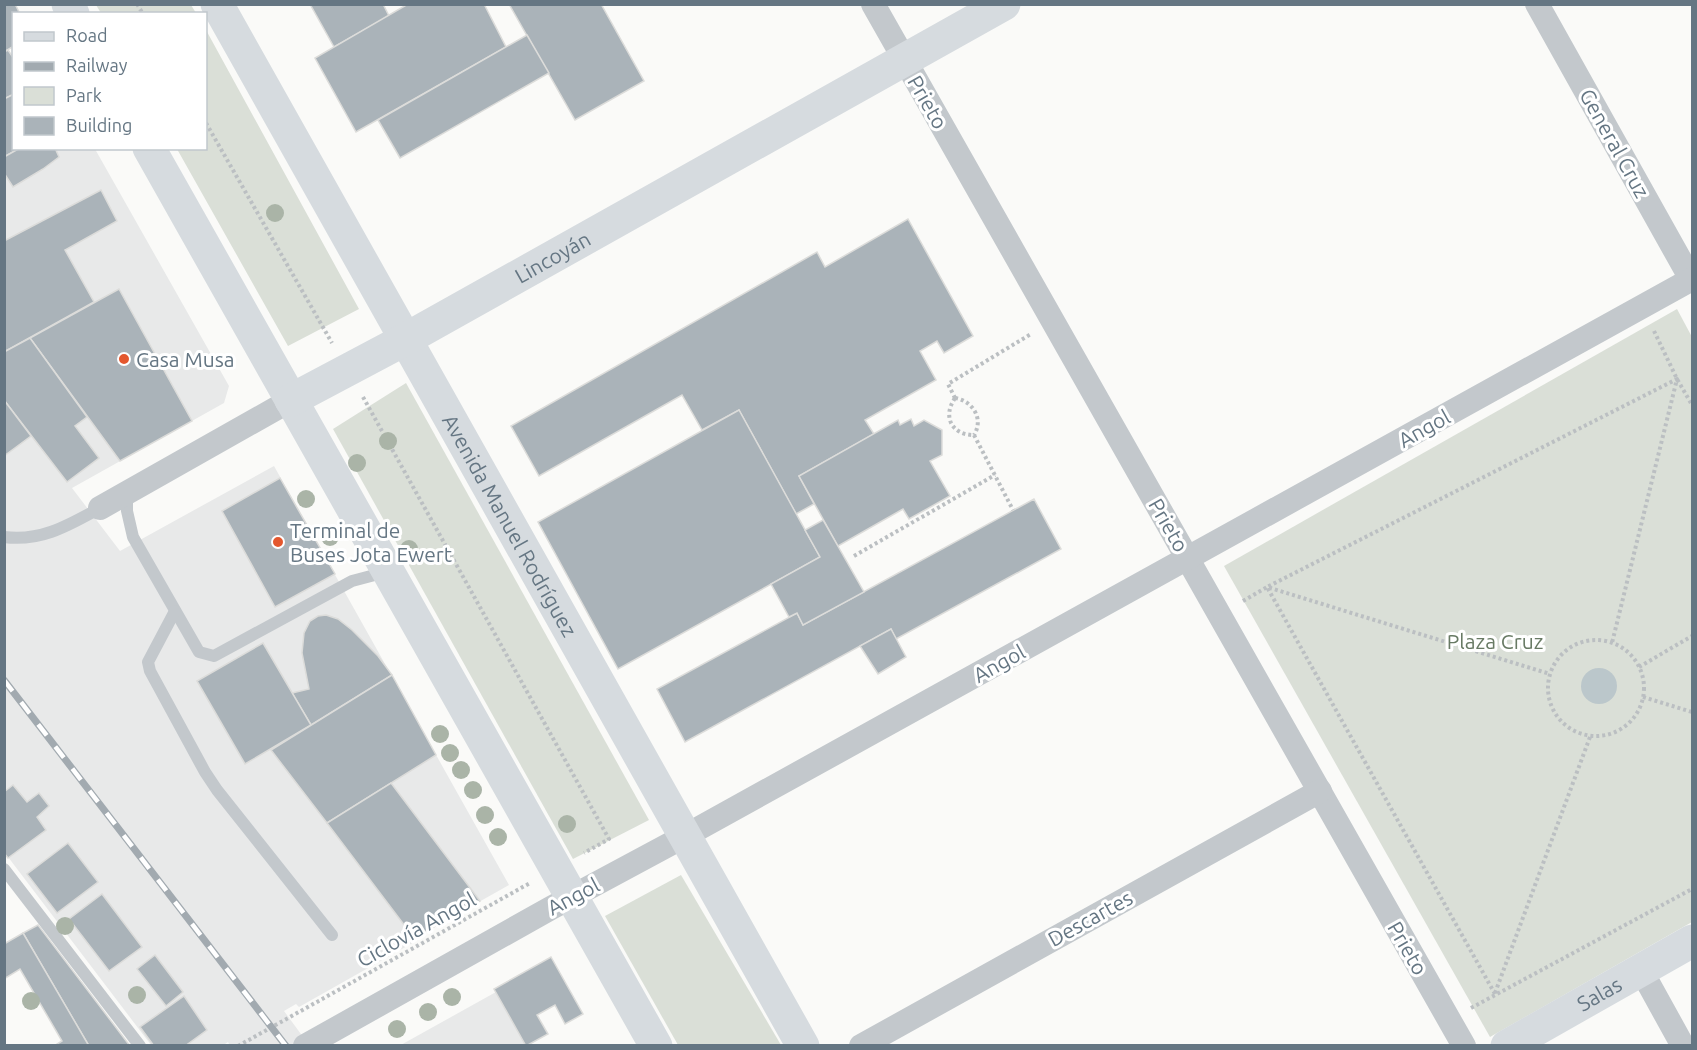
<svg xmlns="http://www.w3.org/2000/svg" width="1697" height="1050" viewBox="0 0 1697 1050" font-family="Ubuntu,sans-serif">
  <rect width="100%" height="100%" fill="#fafaf8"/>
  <!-- built -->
  <g fill="#e8e9e9">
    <polygon points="20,149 95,149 229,386 224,403 72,488 120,551 274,466 509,885 415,938 416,941 299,1007 296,1004 284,1011 309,1045 230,1046 228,1042 222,1046 151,1045 5,853 4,157"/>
    <polygon points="496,992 526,1046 399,1046"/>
  </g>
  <!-- green -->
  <g fill="#dadfd7">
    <polygon points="96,5 191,5 196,13 101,13"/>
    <polygon points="206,30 359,309 288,346 177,149 206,148"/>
    <polygon points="1677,309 1692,337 1692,922 1490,1037 1224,566"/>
    <polygon points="406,383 649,820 573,859 333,429"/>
    <polygon points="681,875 781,1045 678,1045 605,916"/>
  </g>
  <!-- water -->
  <circle fill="#bbc7cb" cx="1599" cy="686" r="18"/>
  <!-- building -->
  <g fill="#aab3b9" stroke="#dcdcda" stroke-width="1.5">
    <polygon points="4,4 15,4 20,14 14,14 14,46 4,52"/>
    <polygon points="310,4 383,4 389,16 334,47"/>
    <polygon points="408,4 484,4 506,47 356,132 315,58"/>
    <polygon points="509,4 601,4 644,81 575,120"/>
    <polygon points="527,35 549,73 400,158 378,120"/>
    <polygon points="8,50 14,59 14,94 4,99 4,52"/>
    <polygon points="14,94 14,148 20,148 4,157 4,99"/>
    <polygon points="20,148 55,148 59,157 43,169 13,187 4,173 4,157"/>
    <polygon points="101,190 117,221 65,250 94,302 4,352 4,241"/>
    <polygon points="908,219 973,336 944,353 937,341 920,351 936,380 865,420 874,434 799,476 814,504 796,514 739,410 702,430 682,395 539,476 511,426 817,252 825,267"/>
    <polygon points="119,289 192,421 120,461 30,338"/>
    <polygon points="30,338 87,417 75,426 99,458 67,482 4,400 4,352"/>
    <polygon points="4,400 31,436 4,456"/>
    <polygon points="739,410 820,557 618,669 538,522"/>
    <polygon points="911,419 914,426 924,420 942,430 942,455 930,461 950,496 909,519 903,509 838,546 799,476 898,420 900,425"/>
    <polygon points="280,478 335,574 275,607 222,511"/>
    <polygon points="1034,499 1061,549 896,639 891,629 685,742 657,689 797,613 803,625"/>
    <polygon points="823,520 864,592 803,625 797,613 789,617 771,584 820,557 805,530"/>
    <polygon points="326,615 338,619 352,630 378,656 392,675 311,725 292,693 309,689 302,653 304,633 310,621 318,616"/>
    <polygon points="891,629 906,657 878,674 860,646"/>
    <polygon points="263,643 311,725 245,764 197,681"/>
    <polygon points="392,675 436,755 327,823 271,750"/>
    <polygon points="391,783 480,901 414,938 327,823"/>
    <polygon points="13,785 27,802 39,793 49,806 37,817 46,830 8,858 4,853 4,792"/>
    <polygon points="68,843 98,882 57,913 27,874"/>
    <polygon points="102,894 142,947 109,971 69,919"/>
    <polygon points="38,925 130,1046 89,1046 23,933"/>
    <polygon points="23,933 89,1046 54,1046 62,1041 20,969 4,979 4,944"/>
    <polygon points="155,955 183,992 166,1006 137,969"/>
    <polygon points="551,957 583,1014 565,1024 555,1005 537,1015 548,1034 526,1046 494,989"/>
    <polygon points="184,996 207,1030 185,1046 154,1046 140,1027"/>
  </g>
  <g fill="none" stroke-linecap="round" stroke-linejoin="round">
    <!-- path -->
    <g stroke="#bbbfc2" stroke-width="4" stroke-dasharray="3 3" stroke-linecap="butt">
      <polyline points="137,4 143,14"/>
      <polyline points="206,123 332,343"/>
      <polyline points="1654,331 1677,379 1692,405"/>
      <polyline points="363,397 609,839 584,853"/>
      <polyline points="955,398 948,384 1031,334"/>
      <path d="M955,398C942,417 952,435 974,435"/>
      <path d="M955,398C973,401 984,419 974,435"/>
      <polyline points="974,435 1013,510"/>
      <polyline points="854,556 995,475"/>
      <polyline points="1243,601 1267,587 1550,674"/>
      <circle cx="1596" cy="688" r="48"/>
      <polyline points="1639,667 1692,636"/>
      <polyline points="1643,697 1692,712"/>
      <polyline points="1495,993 1590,737"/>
      <polyline points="1495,994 1267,587 1677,379 1612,643"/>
      <polyline points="1471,1008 1692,889"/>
      <polyline points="238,1046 530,883"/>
    </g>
    <!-- lane -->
    <g stroke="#c3c8cc" stroke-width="12">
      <polyline points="127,493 127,511 133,537 199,652 214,656 352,581 386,572"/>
      <path d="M4,537C41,542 69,525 100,508"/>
      <polyline points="175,611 148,662 150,671 205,772 217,790 332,935"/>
      <polyline points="4,869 140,1046"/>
    </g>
    <!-- street -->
    <g stroke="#c3c8cc" stroke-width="24">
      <polyline points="873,4 1464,1046"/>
      <polyline points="1537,4 1692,281"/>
      <polyline points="100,508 291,400"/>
      <polyline points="1641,970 1683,1046"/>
      <polyline points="305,1046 551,908 685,836 1692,279"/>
      <polyline points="861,1046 1320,791"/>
    </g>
    <!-- secondary -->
    <g stroke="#d6dbdf" stroke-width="33">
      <polyline points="68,4 73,14"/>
      <path id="s1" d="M217,4L803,1046"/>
      <polyline points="149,148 656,1046"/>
      <path id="s2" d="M291,400L406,339L1004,4"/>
      <path id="s3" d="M1507,1046L1692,941"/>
    </g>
    <defs>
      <polyline id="rail" points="4,680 286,1046"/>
    </defs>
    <!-- rail casing -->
    <use href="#rail" stroke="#a2aab0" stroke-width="7"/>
    <!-- rail -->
    <use href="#rail" stroke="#fff" stroke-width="4.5" stroke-dasharray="14" stroke-linecap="butt"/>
  </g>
  <!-- trees -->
  <g fill="#aab4a7">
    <circle cx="275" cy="213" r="9"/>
    <circle cx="388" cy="441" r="9"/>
    <circle cx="357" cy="463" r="9"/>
    <circle cx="306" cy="499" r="9"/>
    <circle cx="330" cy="537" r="9"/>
    <circle cx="409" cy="549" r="9"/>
    <circle cx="440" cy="734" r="9"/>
    <circle cx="450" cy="753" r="9"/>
    <circle cx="461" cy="770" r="9"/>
    <circle cx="473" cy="790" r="9"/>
    <circle cx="485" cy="815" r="9"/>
    <circle cx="567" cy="824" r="9"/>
    <circle cx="498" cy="837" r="9"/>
    <circle cx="65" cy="926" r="9"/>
    <circle cx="137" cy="995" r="9"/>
    <circle cx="452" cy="997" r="9"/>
    <circle cx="31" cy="1001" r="9"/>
    <circle cx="428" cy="1012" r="9"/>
    <circle cx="397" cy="1029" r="9"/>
  </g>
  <!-- markers -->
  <g fill="#e4572e" stroke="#fff" stroke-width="2">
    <circle cx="124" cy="359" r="6"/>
    <circle cx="278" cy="542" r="6"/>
  </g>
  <g text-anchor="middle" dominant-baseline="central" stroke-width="6" stroke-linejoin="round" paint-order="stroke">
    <!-- street labels -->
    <g font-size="21" fill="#657683" stroke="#fff">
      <text transform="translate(928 102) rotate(60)">Prieto</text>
      <text transform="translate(1615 143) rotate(61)">General Cruz</text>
      <text stroke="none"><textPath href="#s2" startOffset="298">Lincoyán</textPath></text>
      <text transform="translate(1424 428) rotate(-29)">Angol</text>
      <text stroke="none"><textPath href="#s1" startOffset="598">Avenida Manuel Rodríguez</textPath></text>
      <text transform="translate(1169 525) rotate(60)">Prieto</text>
      <text transform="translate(999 663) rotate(-29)">Angol</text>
      <text transform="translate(573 896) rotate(-28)">Angol</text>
      <text transform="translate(1090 918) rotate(-29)">Descartes</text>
      <text transform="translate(416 929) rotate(-29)">Ciclovía Angol</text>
      <text transform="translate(1408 948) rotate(60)">Prieto</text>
      <text stroke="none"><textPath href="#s3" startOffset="106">Salas</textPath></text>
    </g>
    <!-- poi labels -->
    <g font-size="21" fill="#657683" stroke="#fff" text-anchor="start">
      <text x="136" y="359">Casa Musa</text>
      <text x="290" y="530">Terminal de<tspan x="290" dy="24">Buses Jota Ewert</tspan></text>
    </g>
    <!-- park labels -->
    <g font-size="21" fill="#687a64" stroke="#fff">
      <text x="1495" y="641">Plaza Cruz</text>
    </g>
  </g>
  <!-- border -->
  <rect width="1697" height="1050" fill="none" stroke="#657683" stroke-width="12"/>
  <!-- legend -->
  <rect x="12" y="12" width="195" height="138" fill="#ffffff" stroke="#c1c8cd" stroke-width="1.5"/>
  <rect x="24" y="32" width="30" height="9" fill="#d6dbdf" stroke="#c1c8cd" stroke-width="1.5"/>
  <text x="66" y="42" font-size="18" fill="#657683">Road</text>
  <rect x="24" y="62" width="30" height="9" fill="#a2aab0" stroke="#c1c8cd" stroke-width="1.5"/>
  <text x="66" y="72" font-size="18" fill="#657683">Railway</text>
  <rect x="24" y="87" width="30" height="18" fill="#dadfd7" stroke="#c1c8cd" stroke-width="1.5"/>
  <text x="66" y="102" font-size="18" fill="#657683">Park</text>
  <rect x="24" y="117" width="30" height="18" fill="#aab3b9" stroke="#c1c8cd" stroke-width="1.5"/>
  <text x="66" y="132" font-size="18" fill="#657683">Building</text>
</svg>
